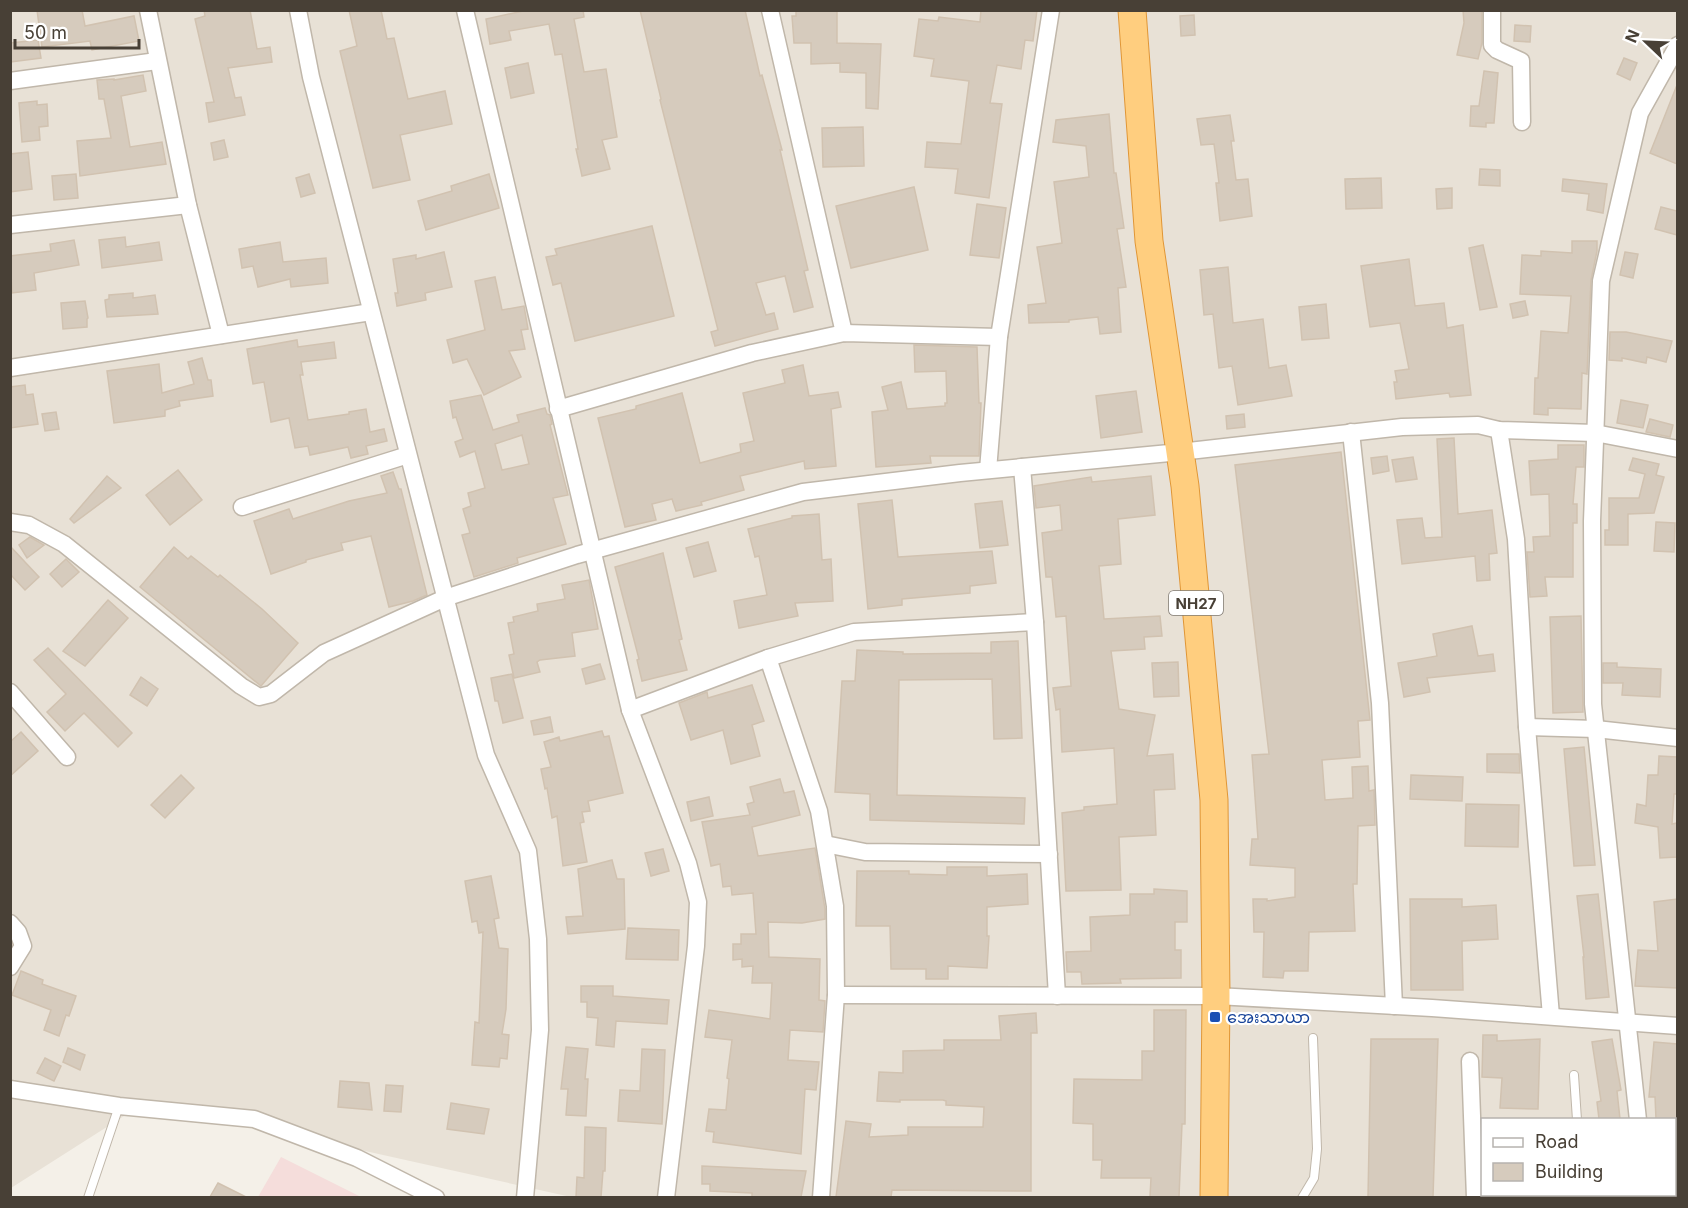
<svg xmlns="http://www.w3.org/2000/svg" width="1688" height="1208" viewBox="0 0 1688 1208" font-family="Inter,'Noto Sans Myanmar',sans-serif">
  <rect width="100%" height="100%" fill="#f4f0e8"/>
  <!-- residential -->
  <path fill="#e8e1d6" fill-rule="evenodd" d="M11,11H1677V1197H571L146,1102L11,1188ZM1482,1120H1674V1194H1482Z"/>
  <!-- medical -->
  <polygon fill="#f5dddb" points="281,1157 361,1197 258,1197"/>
  <!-- building -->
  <g fill="#d6cbbd" stroke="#d1c2b0" stroke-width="1.5" fill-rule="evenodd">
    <polygon points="37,10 82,10 85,26 134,16 139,41 92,50 90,41 42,47"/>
    <polygon points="204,10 250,10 257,49 270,47 272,62 228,68 235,98 241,97 245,115 209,122 206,103 214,102 195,19 205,16"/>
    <polygon points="349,10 381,10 387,39 394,38 408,99 445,91 452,124 400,135 410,180 373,188 340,51 357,46"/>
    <polygon points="528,10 583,10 584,17 574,19 584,72 606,69 617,137 602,140 610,169 582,176 576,149 578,149 562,54 555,55 549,24 509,31 511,40 490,44 486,19"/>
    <polygon points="640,10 745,10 760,76 762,75 782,150 780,150 808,270 804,271 813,307 794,312 785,276 756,283 766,315 774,313 778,329 715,346 711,332 718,330 660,100 661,99"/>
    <polygon points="796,10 837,10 837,43 881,44 878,109 866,108 866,73 840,72 840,63 811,64 811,43 794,43 792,16 796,16"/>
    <polygon points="981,10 1037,10 1033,41 1025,40 1021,69 997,65 990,103 1002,104 989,198 955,193 958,169 925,167 927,142 961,144 969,81 931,76 934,59 914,56 919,19 938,21 939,17 980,22"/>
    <polygon points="1463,10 1482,10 1482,43 1478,59 1457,55 1464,23"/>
    <polygon points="1194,15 1195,35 1181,36 1180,16"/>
    <polygon points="1515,25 1531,26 1530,42 1514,41"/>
    <polygon points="38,40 41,58 11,62 10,43"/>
    <polygon points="1624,58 1637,63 1630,80 1617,74"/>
    <polygon points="528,63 534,93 511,98 505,68"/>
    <polygon points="1484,71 1498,73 1494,123 1486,123 1486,127 1470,126 1471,106 1479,106"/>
    <polygon points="143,75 146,91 121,96 130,147 162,142 166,164 80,176 77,141 111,138 104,99 99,99 97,80 114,79 114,80"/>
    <polygon points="1677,85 1677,164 1650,153"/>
    <polygon points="37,101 37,105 47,104 48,126 39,127 40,140 22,142 19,103"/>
    <polygon points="1109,114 1114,173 1116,173 1124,228 1117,229 1126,287 1118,288 1121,332 1100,334 1098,317 1069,320 1069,322 1029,323 1028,305 1046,303 1037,247 1062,243 1054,182 1089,177 1086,146 1053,142 1056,120"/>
    <polygon points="1230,115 1234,141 1231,141 1236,180 1248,179 1252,216 1220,221 1216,183 1219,183 1214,144 1201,145 1197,119"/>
    <polygon points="863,127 864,166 823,167 822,128"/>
    <polygon points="224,140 228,157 214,160 211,143"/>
    <polygon points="28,152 32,189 10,192 10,154"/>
    <polygon points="1480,169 1500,170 1500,186 1479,185"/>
    <polygon points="76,174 78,198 54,200 52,176"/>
    <polygon points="309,174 315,193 301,197 296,178"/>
    <polygon points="489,174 499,208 426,230 418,201 452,191 451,186"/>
    <polygon points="1381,178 1382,208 1346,209 1345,179"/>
    <polygon points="1563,179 1607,184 1603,213 1587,210 1589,194 1562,191"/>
    <polygon points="914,187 928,250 851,268 836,206"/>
    <polygon points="1452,188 1452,208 1437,209 1436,189"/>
    <polygon points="977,204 1006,208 999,258 970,255"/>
    <polygon points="1661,207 1677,211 1677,235 1655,229"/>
    <polygon points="652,226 674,316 575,341 561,283 553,285 546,257 557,255 555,249"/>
    <polygon points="125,237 126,247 159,242 162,260 102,268 99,240"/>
    <polygon points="74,240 79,265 34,273 36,290 12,293 10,256 51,251 50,244"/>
    <polygon points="1572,241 1597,241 1597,251 1591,280 1587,374 1582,373 1581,409 1548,408 1548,415 1534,414 1535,378 1538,378 1541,331 1568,333 1571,296 1520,294 1522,255 1541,256 1541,251 1572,253"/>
    <polygon points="280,242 283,262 326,258 328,283 291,287 290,279 258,287 253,266 242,268 239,249"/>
    <polygon points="1483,245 1497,307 1480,310 1469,248"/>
    <polygon points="444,252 452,287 425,293 426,300 397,306 395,293 398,293 393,259 416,255 416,259"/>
    <polygon points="1625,252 1638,254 1633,278 1620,275"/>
    <polygon points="1409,259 1415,306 1444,303 1447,328 1463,325 1471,395 1450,397 1449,393 1396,399 1394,382 1397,382 1395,371 1409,369 1400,323 1370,327 1361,266"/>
    <polygon points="1228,267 1233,323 1263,319 1269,368 1286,365 1292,396 1238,405 1232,366 1219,368 1213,314 1204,315 1200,270"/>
    <polygon points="495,277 502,310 524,306 528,329 521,330 525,349 509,351 521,377 484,395 467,359 453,363 447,340 485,330 475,281"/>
    <polygon points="133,293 133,298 155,295 158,314 107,317 105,300 109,299 109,295"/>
    <polygon points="85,301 88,318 87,319 87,327 63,329 61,303"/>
    <polygon points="1525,301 1528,315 1513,318 1510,304"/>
    <polygon points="1326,304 1329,338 1302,340 1299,307"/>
    <polygon points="1610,332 1626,332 1672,341 1666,362 1647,357 1646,363 1622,358 1622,361 1609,360"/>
    <polygon points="297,340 298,347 334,342 336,358 301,362 303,375 300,375 308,420 349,414 349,412 366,409 370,432 384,429 387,441 366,446 368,454 351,458 348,447 310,455 308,446 295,448 289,418 271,422 264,382 253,384 247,349"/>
    <polygon points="914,345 977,347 979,403 981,403 979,456 930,456 931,463 876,467 872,412 888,410 882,387 901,382 907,409 945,406 945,403 947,403 946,371 915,372"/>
    <polygon points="202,358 208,380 211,380 213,396 179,401 180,406 165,410 165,416 114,423 107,371 159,364 162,393 194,384 188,362"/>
    <polygon points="803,365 809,396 838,392 841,407 831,409 836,466 805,469 804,461 740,476 744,490 701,502 702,505 676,511 672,499 652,504 656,520 625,527 598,418 636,409 636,406 682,393 700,463 741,452 740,444 754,441 743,393 785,383 782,370"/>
    <polygon points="25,385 26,395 33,394 38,424 10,428 10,387"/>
    <polygon points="1136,391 1142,432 1101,438 1096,396"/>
    <path d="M481,395L493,430L519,422L517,415L545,408L547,414L550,415L552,424L550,425L568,495L553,498L566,544L517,558L518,563L474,577L462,535L470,533L463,509L471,506L468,493L485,488L475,451L460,457L455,442L463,439L456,417L453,418L450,401ZM522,435L529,464L502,470L495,444Z"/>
    <polygon points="1621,400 1648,405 1643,428 1617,423"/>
    <polygon points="56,412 59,429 45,431 42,414"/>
    <polygon points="1244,414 1245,427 1227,429 1226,416"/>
    <polygon points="1650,419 1673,425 1670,437 1646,432"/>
    <polygon points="1454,438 1458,514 1492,510 1497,553 1489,554 1490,580 1477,581 1475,556 1402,564 1397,520 1422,518 1425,538 1442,537 1437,439"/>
    <polygon points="1558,445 1584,445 1584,467 1576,467 1573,504 1577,504 1577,523 1573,523 1573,577 1545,577 1547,596 1530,597 1527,552 1534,552 1533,537 1550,536 1549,494 1531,495 1529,461 1558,459"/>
    <polygon points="1341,452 1370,720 1358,721 1360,757 1322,760 1325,800 1353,798 1352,767 1368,766 1369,791 1374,790 1375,825 1358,826 1357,884 1353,884 1355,931 1309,932 1308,971 1284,971 1283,978 1263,977 1264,932 1254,932 1253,899 1267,899 1267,901 1295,897 1295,868 1250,865 1252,839 1258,839 1252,755 1269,754 1235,465"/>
    <polygon points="1387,456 1389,471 1373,474 1371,458"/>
    <polygon points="1413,457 1417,479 1396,482 1392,460"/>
    <polygon points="1633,458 1659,464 1656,475 1664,477 1654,513 1628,514 1628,545 1605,545 1605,530 1609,530 1609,498 1639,498 1645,474 1629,470"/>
    <polygon points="178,470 202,500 170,525 146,495"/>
    <polygon points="393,472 399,489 401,489 427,595 413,601 389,607 371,536 341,543 343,550 306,560 306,562 271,574 254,521 289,509 293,519 349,501 387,493 381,476"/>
    <polygon points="107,476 121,488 74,523 70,519"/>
    <polygon points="1151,476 1155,515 1118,519 1121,564 1099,566 1104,619 1160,616 1162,636 1144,637 1145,649 1111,651 1119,709 1155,715 1147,756 1173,754 1175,789 1154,790 1156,835 1119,837 1121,890 1066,891 1062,813 1084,810 1084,807 1117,804 1114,748 1062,752 1060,709 1056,710 1053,688 1071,686 1066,616 1056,617 1052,577 1046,577 1042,533 1062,530 1060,505 1036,508 1034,486 1091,477 1092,482"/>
    <polygon points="892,500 898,557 992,551 996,583 970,586 970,593 902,599 902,605 868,609 858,504"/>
    <polygon points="1002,501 1008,545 980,548 975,504"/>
    <polygon points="819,514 822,560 831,559 833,601 795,603 798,616 739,628 734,601 767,595 759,556 755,557 748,529 792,518 792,516"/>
    <polygon points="1656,522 1675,523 1674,552 1654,551"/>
    <polygon points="30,537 44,545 27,558 19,545"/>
    <polygon points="708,542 716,571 694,577 686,548"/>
    <polygon points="10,546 39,577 25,590 10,574"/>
    <polygon points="174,547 188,559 191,556 218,577 220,575 262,609 298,643 261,686 140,587"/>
    <polygon points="663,553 682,639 679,640 687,670 642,681 637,660 639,659 615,567"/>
    <polygon points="66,559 79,572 62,587 50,574"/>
    <polygon points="589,580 598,629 572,633 575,656 540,660 537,662 540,672 514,678 509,655 514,654 508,623 514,622 513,617 538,611 537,604 565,599 562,585"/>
    <polygon points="108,600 128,618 85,666 63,651"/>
    <polygon points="1581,616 1583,712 1553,713 1550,617"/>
    <polygon points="1472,626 1478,656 1493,654 1495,671 1427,678 1430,692 1404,697 1398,663 1437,656 1433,634"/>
    <polygon points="1018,641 1022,738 994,739 992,679 899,680 897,795 1025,798 1024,824 870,820 870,794 835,792 842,681 855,681 857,650 903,652 903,654 991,653 991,642"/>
    <polygon points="48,648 132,733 118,747 84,713 65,731 47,712 66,694 34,660"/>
    <polygon points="1178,662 1179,696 1154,697 1152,663"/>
    <polygon points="1603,663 1617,663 1617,667 1661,669 1660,697 1622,695 1623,683 1603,683"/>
    <polygon points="600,664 605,679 586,684 582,669"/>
    <polygon points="512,674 523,718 503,723 498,701 495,701 491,678"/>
    <polygon points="141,677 158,689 147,706 130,695"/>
    <polygon points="752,685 764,721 752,725 760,756 731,764 723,730 691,740 679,703 707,692 708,698"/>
    <polygon points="550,717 553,732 534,735 531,721"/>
    <polygon points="602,731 604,737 609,736 623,793 588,801 590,811 582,812 584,822 580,823 587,862 563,866 557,816 552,818 547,788 545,789 541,769 551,767 544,742 559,737 560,741"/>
    <polygon points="21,732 38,751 10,776 10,742"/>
    <polygon points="1584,747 1595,865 1574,866 1564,749"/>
    <polygon points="1487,754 1519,754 1520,773 1487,772"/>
    <polygon points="1659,756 1677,757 1677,794 1674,794 1672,824 1677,823 1677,857 1660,858 1658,827 1635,823 1637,804 1646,806 1648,775 1658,775"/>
    <polygon points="181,775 194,788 165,818 151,805"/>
    <polygon points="1411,775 1463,777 1462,801 1410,799"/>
    <polygon points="780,779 784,793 794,791 800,815 752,827 758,856 815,848 825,909 825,919 802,923 768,922 769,957 820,959 819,1000 825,1001 823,1032 790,1030 788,1060 819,1062 816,1090 805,1089 801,1154 713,1142 714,1132 706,1131 709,1109 726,1110 729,1079 727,1078 732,1040 705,1037 709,1010 770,1019 772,983 752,983 753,966 742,967 742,959 733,960 733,944 741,944 741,934 756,934 753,893 732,895 731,886 723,887 720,864 711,866 702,822 750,815 747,804 754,802 750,787"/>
    <polygon points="709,797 713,816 691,821 687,802"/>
    <polygon points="1466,804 1519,805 1518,847 1465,846"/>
    <polygon points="663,849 669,871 651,876 645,853"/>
    <polygon points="612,860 617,879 624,879 625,929 568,934 566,917 583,916 578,869"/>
    <polygon points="947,867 987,867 987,876 1027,874 1028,904 987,907 987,936 989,936 987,968 948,966 948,979 926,979 926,969 891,969 890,926 856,926 857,871 909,871 909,874 947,875"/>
    <polygon points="491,876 499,918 494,919 499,948 508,949 506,1009 502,1034 509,1035 507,1059 500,1058 499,1067 472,1065 475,1022 479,1023 483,932 479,933 477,921 472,922 465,881"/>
    <polygon points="1154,889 1187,891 1187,922 1175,922 1175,950 1181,950 1181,978 1120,979 1121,983 1082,984 1081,972 1067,972 1066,952 1091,951 1090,917 1130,915 1130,894 1154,894"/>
    <polygon points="1598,894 1609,997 1586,999 1583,957 1584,957 1577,896"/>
    <polygon points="1410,899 1462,899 1462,907 1496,905 1498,939 1462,941 1463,990 1411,990"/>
    <polygon points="1677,899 1677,988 1635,986 1638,950 1658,951 1654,902"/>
    <polygon points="628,928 679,930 678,960 626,959"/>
    <polygon points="21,971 43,980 42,984 76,996 69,1016 66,1015 59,1036 44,1030 51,1010 12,995"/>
    <polygon points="581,986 613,986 613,996 669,1000 667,1024 616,1021 614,1047 596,1045 598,1018 587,1017 587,1002 581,1002"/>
    <polygon points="1154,1010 1186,1010 1185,1124 1182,1124 1179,1197 1150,1197 1151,1178 1101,1178 1102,1160 1093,1160 1093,1124 1073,1123 1074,1079 1142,1080 1142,1051 1154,1051"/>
    <polygon points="1036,1013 1037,1033 1031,1033 1031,1191 892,1190 891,1197 836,1197 846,1121 871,1124 869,1137 908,1135 908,1127 983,1127 984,1107 946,1105 946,1101 943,1100 900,1100 900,1102 877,1101 879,1072 903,1073 903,1051 944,1050 944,1040 1001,1040 999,1016"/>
    <polygon points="1483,1035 1497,1035 1497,1041 1540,1039 1538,1109 1500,1108 1502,1078 1482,1077"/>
    <polygon points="1371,1039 1438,1039 1433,1197 1368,1197"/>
    <polygon points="1612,1039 1621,1090 1617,1091 1620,1119 1599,1119 1597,1102 1601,1101 1592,1042"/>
    <polygon points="1654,1042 1677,1044 1677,1119 1656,1119 1655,1097 1649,1097"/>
    <polygon points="566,1047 588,1049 585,1079 588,1079 586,1116 566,1115 568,1089 561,1089"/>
    <polygon points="68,1048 85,1055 80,1070 63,1062"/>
    <polygon points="642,1049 665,1050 662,1124 618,1121 620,1090 640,1091"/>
    <polygon points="45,1058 61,1066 54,1081 37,1073"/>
    <polygon points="340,1081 369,1083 372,1110 338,1107"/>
    <polygon points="386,1085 403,1086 401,1112 384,1111"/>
    <polygon points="451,1103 489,1109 484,1134 447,1129"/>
    <polygon points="585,1127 606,1128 605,1171 603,1171 601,1197 576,1197 577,1177 584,1178"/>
    <polygon points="702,1166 806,1171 801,1197 752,1197 752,1193 710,1191 710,1184 702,1184"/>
    <polygon points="218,1183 246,1197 210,1197"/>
  </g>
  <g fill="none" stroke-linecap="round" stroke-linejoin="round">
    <defs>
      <g id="service">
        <polyline points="1574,1075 1577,1120"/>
        <polyline points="1581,1194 1581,1198"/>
        <polyline points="88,1198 119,1106"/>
        <polyline points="1302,1198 1314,1178 1317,1149 1313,1038"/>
      </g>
      <g id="minor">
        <polyline points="148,10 188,205 221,335"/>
        <polyline points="298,10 311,77 486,755 528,851 538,939 540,1030 525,1198"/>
        <polyline points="465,10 630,710 688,863 698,902 696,946 666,1198"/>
        <polyline points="770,10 844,333"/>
        <polyline points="1492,10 1492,45 1497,50 1521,61 1522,122"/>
        <polyline points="10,81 157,61"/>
        <polyline points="10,225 188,205"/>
        <polyline points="10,368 371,312"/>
        <polyline points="558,409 752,353 844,333 999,337"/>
        <polyline points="1499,430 1516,539 1527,727 1551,1016"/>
        <polyline points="1351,432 1380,703 1394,1006"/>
        <polyline points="1022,467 1035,622 1057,996"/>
        <polyline points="988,470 999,337 1051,10"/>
        <polyline points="242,507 408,455"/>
        <polyline points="10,522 29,525 64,544 241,686 259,697 271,694 324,653 445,598 577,555 803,492 960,473 1180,452 1402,427 1478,425 1499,430 1595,433 1678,449"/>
        <polyline points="768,658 819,811 835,906 836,995 821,1198"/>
        <polyline points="10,692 67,757"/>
        <polyline points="630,710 768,658 854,632 1035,622"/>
        <polyline points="1527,727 1596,729 1678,738"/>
        <polyline points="825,844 865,852 1049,854"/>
        <polyline points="10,923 18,932 23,946 10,967"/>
        <polyline points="836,995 1216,996 1432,1008 1678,1026"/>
        <polyline points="1470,1061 1475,1198"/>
        <polyline points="10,1089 119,1106 254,1119 357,1158 436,1198"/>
        <polyline points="1638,1120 1593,704 1592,521 1601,281 1640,113 1678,45"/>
        <polyline points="1674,1175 1678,1175"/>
        <polyline points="1647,1194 1647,1198"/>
      </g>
      <polyline id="trunk" points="1132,10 1149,241 1185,486 1214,800 1216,996 1214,1198"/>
    </defs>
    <!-- service casing -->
    <use href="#service" stroke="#c0b7aa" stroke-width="10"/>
    <!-- minor casing -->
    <use href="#minor" stroke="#c0b7aa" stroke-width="19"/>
    <!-- trunk casing -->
    <use href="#trunk" stroke="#e09636" stroke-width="29"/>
    <!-- service -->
    <use href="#service" stroke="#fff" stroke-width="8"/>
    <!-- minor -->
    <use href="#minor" stroke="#fff" stroke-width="16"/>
    <!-- trunk -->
    <use href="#trunk" stroke="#ffce7f" stroke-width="27"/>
  </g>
  <!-- markers -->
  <rect fill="#1a4fb4" stroke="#fff" stroke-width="2" x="1209" y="1011" width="12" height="12" rx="3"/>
  <g text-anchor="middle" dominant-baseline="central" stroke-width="4.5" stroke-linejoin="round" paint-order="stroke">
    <!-- shield labels -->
    <rect fill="#fff" stroke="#7f7972" stroke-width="1.5" x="1169" y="591" width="54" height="24" rx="4.5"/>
    <g font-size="15" font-weight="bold" fill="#484036">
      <text x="1196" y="603">NH27</text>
    </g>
    <!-- transit labels -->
    <g font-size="16" fill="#164399" stroke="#fff" text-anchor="start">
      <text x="1227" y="1017">အေးသာယာ</text>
    </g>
  </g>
  <!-- border -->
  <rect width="1688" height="1208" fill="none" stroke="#484036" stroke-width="24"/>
  <!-- legend -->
  <rect x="1481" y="1118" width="195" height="78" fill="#ffffff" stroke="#b6b3af" stroke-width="1.5"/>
  <rect x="1493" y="1138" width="30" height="9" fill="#ffffff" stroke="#b6b3af" stroke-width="1.5"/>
  <text x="1535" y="1148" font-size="18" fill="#484036">Road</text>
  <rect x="1493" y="1163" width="30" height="18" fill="#d6cbbd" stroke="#b6b3af" stroke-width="1.5"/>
  <text x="1535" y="1178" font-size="18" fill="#484036">Building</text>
  <!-- north arrow -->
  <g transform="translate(1646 42) rotate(293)" stroke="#ffffff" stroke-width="4.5" paint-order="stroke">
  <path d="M0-4.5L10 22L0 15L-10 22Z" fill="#484036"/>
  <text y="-9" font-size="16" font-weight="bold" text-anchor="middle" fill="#484036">N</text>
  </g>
  <!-- scale -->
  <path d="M15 39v9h124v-9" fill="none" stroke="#484036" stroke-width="3"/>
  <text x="24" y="39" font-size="18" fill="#484036" stroke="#ffffff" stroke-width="4.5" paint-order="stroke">50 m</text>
</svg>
